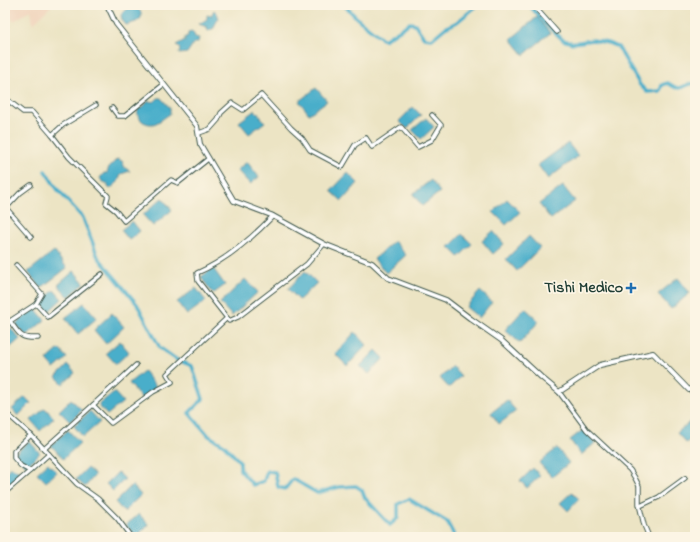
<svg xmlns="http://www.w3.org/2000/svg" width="700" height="542" viewBox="0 0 700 542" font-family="'Indie Flower',sans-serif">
  <rect width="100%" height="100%" fill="#fcf5e5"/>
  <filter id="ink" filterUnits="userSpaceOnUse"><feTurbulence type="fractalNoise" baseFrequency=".025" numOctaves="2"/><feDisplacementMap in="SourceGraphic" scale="8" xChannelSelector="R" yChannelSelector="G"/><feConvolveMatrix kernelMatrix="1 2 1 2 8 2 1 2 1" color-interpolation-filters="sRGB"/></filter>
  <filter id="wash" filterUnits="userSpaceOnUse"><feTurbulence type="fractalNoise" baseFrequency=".012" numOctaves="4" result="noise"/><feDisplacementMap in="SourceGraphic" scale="16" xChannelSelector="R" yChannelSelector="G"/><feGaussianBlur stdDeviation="0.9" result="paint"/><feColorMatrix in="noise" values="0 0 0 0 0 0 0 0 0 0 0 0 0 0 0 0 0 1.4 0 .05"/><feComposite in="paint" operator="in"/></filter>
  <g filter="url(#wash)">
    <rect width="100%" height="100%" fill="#ece4c4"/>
    <!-- built -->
    <polygon fill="#f1d5bd" points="5,5 52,5 33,24 31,10 14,21 5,12"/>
    <!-- water -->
    <g fill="#4aaeca" stroke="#34767f">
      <polygon points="134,6 141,12 141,18 136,22 126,25 122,20 121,15 126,9"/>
      <polygon points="214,10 217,13 219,19 216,22 214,28 208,31 207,27 199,24 207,19 207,15 211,16"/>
      <polygon points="537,17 550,33 524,55 511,39"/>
      <polygon points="191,31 193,32 195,37 199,38 198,42 193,44 187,53 179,54 180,49 176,45 185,40 185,37 188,36 188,33"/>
      <polygon points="316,88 327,101 309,114 299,101"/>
      <path d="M158,98H161L170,108V114C166,116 161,121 156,123C147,127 135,119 138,109L143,107L148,101L154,102Z"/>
      <polygon points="413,107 421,115 407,129 399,121"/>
      <polygon points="255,110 265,122 249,134 239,122"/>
      <polygon points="426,118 434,127 421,139 412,130"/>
      <polygon points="568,143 578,156 548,179 538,165"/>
      <polygon points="117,159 122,161 125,168 130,171 121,174 118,182 110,189 108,187 108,184 102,181 100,178 104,173 107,173 109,167"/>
      <polygon points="247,162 259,177 250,184 237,170"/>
      <polygon points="348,173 358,183 342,201 331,191"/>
      <polygon points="431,180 440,192 422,206 413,194"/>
      <polygon points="563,186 575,201 551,219 539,204"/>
      <polygon points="162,198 172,210 153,226 143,215"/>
      <polygon points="507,199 520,212 506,225 493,212"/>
      <polygon points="132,221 140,231 129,240 121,230"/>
      <polygon points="493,231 504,244 493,254 482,241"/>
      <polygon points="462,234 472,244 459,257 449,247"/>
      <polygon points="529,236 540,248 517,271 506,259"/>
      <polygon points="394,241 406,255 386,273 374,259"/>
      <polygon points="54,251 67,268 41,288 28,272"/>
      <polygon points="213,268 225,285 213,294 201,277"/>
      <polygon points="74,271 84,283 69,297 58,285"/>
      <polygon points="305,271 317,283 299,300 288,289"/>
      <polygon points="678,278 690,293 671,309 658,294"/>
      <polygon points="245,279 258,292 232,316 220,303"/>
      <polygon points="196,288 206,301 187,315 177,302"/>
      <polygon points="54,290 62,299 48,312 40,303"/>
      <polygon points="480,291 492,302 479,318 466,307"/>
      <polygon points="84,303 97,318 78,334 65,318"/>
      <polygon points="35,308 45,320 26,336 16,324"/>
      <polygon points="525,308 539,321 520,343 505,330"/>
      <polygon points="112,313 124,327 106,344 94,330"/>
      <polygon points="9,326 20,339 5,352 5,329"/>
      <polygon points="355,332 367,345 347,366 335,354"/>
      <polygon points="120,341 129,352 116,364 106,353"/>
      <polygon points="59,349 67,358 54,369 47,360"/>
      <polygon points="376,350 384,358 369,374 360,366"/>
      <polygon points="68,365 75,373 63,384 56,377"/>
      <polygon points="452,366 461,376 449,388 440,378"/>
      <polygon points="144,371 156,387 142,399 129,383"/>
      <polygon points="114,392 123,402 107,415 98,405"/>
      <polygon points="25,397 31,403 18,416 12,409"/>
      <polygon points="71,399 82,410 70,422 59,411"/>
      <polygon points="507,400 516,411 499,424 491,413"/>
      <polygon points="45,408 54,418 40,431 31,420"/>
      <polygon points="90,411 100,422 83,437 74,426"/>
      <polygon points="695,417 695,436 686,443 677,433"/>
      <polygon points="584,429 595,443 581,455 570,440"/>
      <polygon points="68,430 80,443 63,459 51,445"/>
      <polygon points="29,441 40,453 26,466 15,454"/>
      <polygon points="557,448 569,463 552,477 539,463"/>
      <polygon points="48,463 57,472 46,482 37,473"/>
      <polygon points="10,467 19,471 18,478 5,487 5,477 8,475 6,473"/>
      <polygon points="87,468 95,475 85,487 76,479"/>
      <polygon points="533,468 540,476 527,488 520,481"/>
      <polygon points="118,472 125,479 113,491 106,484"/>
      <polygon points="132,485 141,495 124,512 115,502"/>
      <polygon points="572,492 579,499 568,511 560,503"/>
      <polygon points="139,514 149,525 135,537 126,525"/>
    </g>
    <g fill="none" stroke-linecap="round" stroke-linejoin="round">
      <!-- canal -->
      <g stroke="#4aaeca" stroke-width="3.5">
        <polyline points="344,5 360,21 384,40 410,23 415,24 424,38 432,39 445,28 457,22 478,5"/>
        <path d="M529,5L548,26L563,40L573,43L593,40L608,43L618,47L640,85L647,92L660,91L662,85L668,83C682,93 681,85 695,83"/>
        <polyline points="45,171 58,190 83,218 98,257 137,304 160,348 177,360 192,366 203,399 189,413 209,436 224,445 240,462 240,470 253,485 264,481 267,471 275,472 278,487 285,489 293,479 317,493 339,487 356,486 362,490 365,498 390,525 398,518 398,504 409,499 447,522 455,537"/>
      </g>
    </g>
  </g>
  <g filter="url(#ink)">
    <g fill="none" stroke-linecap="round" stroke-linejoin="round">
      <defs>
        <g id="minor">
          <polyline points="533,5 557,32"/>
          <polyline points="5,101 9,101 23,112 32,112 52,135 63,125 96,105"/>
          <polyline points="112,108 118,116 125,116 163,85"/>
          <polyline points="199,133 210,129 218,120 221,113 232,103 243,110 261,95 291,128 302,138 310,150 342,167 355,145 366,138 372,147 401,127 418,147 432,140 441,125 432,115"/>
          <polyline points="52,135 69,157 108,196 106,203 116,211 124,221 171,180 178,183 208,159"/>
          <polyline points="5,183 6,183"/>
          <polyline points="6,208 31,237"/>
          <polyline points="5,209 20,193 31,185"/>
          <polyline points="36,304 48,317 102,274"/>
          <path d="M227,318L198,281L197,273C227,260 251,239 273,216"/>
          <polyline points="10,321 36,304 42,294 16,265"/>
          <path d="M5,325L10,321C20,335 20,339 38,338"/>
          <polyline points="559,392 587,430 630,470 635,478 639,486 639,504 644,525 649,537"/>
          <polyline points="93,405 136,365"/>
          <polyline points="5,412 31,435 77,484 98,499 117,518 131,537"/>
          <polyline points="31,435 14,451 14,458 21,466 30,471 49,454"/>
          <polyline points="44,449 93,405 111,423 153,392 172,382 167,374 227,318 229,321 238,317 307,264 324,244"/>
          <polyline points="5,490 8,490 30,471"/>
          <polyline points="640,506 659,497 685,478"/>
        </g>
        <polyline id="tertiary" points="107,5 116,24 197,126 200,144 234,201 271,215 324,244 372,263 388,278 446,300 471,319 501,340 541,377 559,392 600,365 653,353 689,390 695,387"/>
      </defs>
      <!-- minor casing -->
      <use href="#minor" stroke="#3e564a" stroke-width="5.5"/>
      <!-- tertiary casing -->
      <use href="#tertiary" stroke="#3e564a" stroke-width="6"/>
      <!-- minor -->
      <use href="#minor" stroke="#fff" stroke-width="3.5"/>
      <!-- tertiary -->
      <use href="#tertiary" stroke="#fff" stroke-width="4"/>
    </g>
  </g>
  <!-- markers -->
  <path fill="#1f6fb2" stroke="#fcf5e5" stroke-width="1.5" d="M629 282h4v4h4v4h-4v4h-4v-4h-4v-4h4z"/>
  <g text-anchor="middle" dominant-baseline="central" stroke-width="3.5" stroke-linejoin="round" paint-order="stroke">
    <!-- poi labels -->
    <g font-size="16" font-weight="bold" fill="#1f3d34" stroke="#fcf5e5" text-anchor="end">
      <text x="623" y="288">Tishi Medico</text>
    </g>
  </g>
  <!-- margin -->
  <rect width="700" height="542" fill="none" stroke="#fcf5e5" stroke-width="20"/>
</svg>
